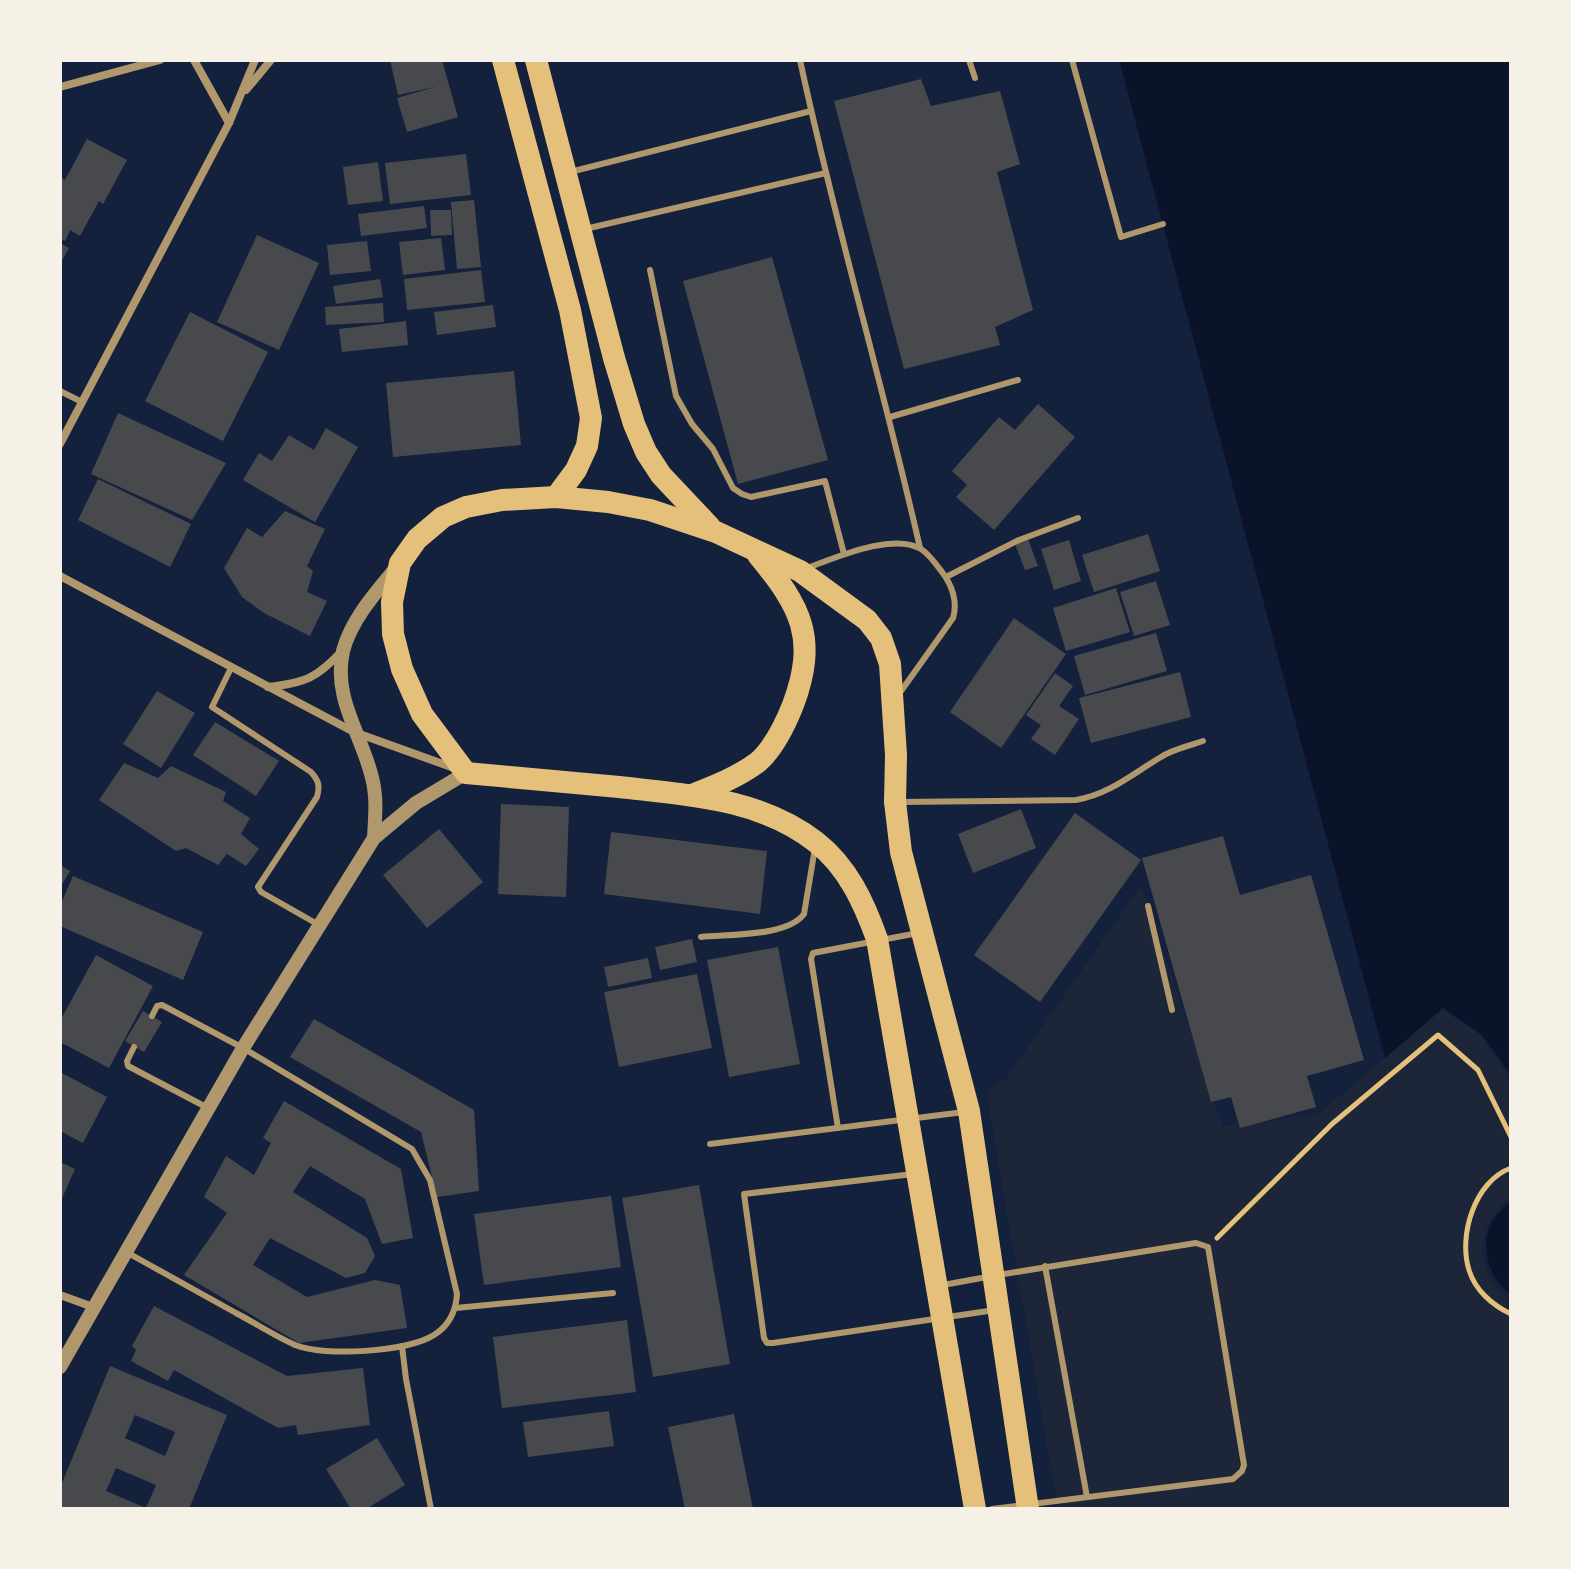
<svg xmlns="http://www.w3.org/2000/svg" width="1571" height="1569" viewBox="0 0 1571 1569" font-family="Roboto,sans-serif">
  <rect width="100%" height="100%" fill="#14213d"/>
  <!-- green -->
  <path fill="#1d2539" d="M1141,886L1223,1127L1319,1114L1443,1009L1481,1036L1511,1079V1198C1475,1222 1473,1276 1511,1300V1509H1058L986,1091L1005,1080Z"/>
  <!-- water -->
  <g fill="#0b132b">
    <polygon points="1119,60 1511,60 1511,1075 1482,1035 1443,1008 1385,1058"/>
    <path d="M1511,1203V1294C1480,1273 1476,1222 1511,1203Z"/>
  </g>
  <!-- building -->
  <g fill="#48494c" fill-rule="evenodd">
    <polygon points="390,60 442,60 458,117 407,132 397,98 435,87 398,95"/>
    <polygon points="921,79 931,106 1000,91 1020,164 997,172 1033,310 995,327 1000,345 904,369 834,101"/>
    <polygon points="87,139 127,160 103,204 99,201 80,236 70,230 65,241 60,238 60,177 65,180"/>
    <polygon points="466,154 471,195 390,204 385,163"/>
    <polygon points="378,162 383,201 348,205 343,167"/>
    <polygon points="474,200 481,267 457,269 451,202"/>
    <polygon points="424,206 427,228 361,236 358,214"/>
    <polygon points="430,210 451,210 452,235 431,236"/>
    <polygon points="257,235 319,263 279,350 217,322"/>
    <polygon points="441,238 445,270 403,275 399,242"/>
    <polygon points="367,241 371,271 330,275 327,245"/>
    <polygon points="60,243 69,248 60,264"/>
    <polygon points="772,257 828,460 738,484 683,281"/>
    <polygon points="481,270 485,302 407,310 404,279"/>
    <polygon points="380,279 383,297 336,304 333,286"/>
    <polygon points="383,303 384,322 326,325 325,307"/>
    <polygon points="493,305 496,327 437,335 434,312"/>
    <polygon points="190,312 268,352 223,441 145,401"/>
    <polygon points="406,321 408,345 342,352 339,329"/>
    <polygon points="514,371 521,445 393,457 386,383"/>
    <polygon points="1038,404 1075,437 994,530 956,497 967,485 952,471 999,417 1015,430"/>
    <polygon points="118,413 226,463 192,520 91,474"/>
    <polygon points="326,428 358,447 315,522 243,480 259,453 272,461 289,435 314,450"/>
    <polygon points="98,479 191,524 170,567 78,520"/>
    <polygon points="285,511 325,529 307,566 313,571 307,592 327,601 310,636 264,613 242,597 224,568 247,528 262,537"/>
    <polygon points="1148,534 1160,571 1094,592 1082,555"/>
    <polygon points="1028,539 1038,566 1025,570 1015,544"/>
    <polygon points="1069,540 1081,581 1054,590 1041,549"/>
    <polygon points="1156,581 1170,625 1134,636 1120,592"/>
    <polygon points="1116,588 1130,632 1066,651 1053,608"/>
    <polygon points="1014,618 1066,654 1001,748 950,712"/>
    <polygon points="1156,633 1167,671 1085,695 1074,656"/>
    <polygon points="1180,672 1191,717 1091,743 1079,698"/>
    <polygon points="1055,673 1073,686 1059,706 1079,719 1055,755 1031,739 1041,725 1026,715"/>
    <polygon points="157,691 195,713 161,768 123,744"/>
    <polygon points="215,722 279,761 256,796 193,755"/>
    <polygon points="124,763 158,778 171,766 226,792 223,801 250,818 241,834 259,849 246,866 227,854 218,865 186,848 176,851 99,800"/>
    <polygon points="501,804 569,807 566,897 498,894"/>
    <polygon points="1021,809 1036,848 973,873 958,834"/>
    <polygon points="1075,813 1141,860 1040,1002 974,955"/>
    <polygon points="439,829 483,882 427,928 383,875"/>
    <polygon points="611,832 767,851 760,914 604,894"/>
    <polygon points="1223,836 1240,895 1311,875 1364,1060 1307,1076 1316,1107 1240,1128 1231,1097 1211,1102 1142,858"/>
    <polygon points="60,865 70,871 60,888"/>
    <polygon points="73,876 203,932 183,980 60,926 60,906"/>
    <polygon points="692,939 697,962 660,970 655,947"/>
    <polygon points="778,947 800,1064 729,1077 707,960"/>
    <polygon points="96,955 153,986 109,1068 60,1042 60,1021"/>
    <polygon points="648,958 652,978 608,987 604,967"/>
    <polygon points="697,974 712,1048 619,1067 604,992"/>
    <polygon points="143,1011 162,1022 144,1052 125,1041"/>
    <polygon points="314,1019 474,1110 479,1191 437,1197 421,1132 290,1057"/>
    <polygon points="60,1072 107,1097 83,1143 60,1131"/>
    <polygon points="284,1101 401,1169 413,1238 382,1244 365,1199 310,1166 293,1192 367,1238 375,1256 365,1273 346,1278 270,1238 253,1265 307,1297 375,1280 400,1285 407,1328 299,1343 184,1275 227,1213 204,1197 226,1156 254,1175 271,1143 263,1138"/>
    <polygon points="60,1162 75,1169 60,1203"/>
    <polygon points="699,1185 730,1364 653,1377 622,1198"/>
    <polygon points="611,1196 621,1267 484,1285 474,1214"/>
    <polygon points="154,1306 287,1376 363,1368 370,1425 298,1435 296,1425 278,1428 174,1370 168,1381 131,1361 136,1350 132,1346"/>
    <polygon points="627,1320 636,1392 502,1408 493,1337"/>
    <path d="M110,1366L227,1415L189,1509H60V1488ZM135,1415L175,1432L165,1456L125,1438ZM116,1468L156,1485L146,1508L106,1491Z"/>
    <polygon points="609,1411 614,1446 528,1457 523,1422"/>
    <polygon points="734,1414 753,1509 685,1509 668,1427"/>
    <polygon points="377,1438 405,1485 366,1509 351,1509 326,1469"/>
  </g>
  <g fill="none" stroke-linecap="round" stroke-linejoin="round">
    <!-- path -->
    <g stroke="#e5c07b" stroke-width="5">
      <path d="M1511,1168C1475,1181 1458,1235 1469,1270C1475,1290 1492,1305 1511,1314"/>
      <polyline points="1217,1238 1332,1124 1438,1035 1478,1070 1511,1137"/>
    </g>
    <!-- service -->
    <g stroke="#b1986c" stroke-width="6">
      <path d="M800,60C835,224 883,385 920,548"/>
      <polyline points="969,60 975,78"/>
      <polyline points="1072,60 1121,237 1163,224"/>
      <polyline points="570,172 811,111"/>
      <polyline points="585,229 826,173"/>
      <polyline points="650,270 676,396 692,424 713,449 733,488 742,494 751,497 825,481 844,554"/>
      <polyline points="60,391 82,402"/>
      <polyline points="890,417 1018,380"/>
      <path d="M807,568C835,558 893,532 921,549C929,554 936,564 942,572C952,585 958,602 953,618L899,694"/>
      <polyline points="946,577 1019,540 1078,518"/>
      <path d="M231,668L212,707L311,772C319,781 320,786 317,797L258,887L261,892L319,925"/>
      <path d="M899,802L1076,800C1110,794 1132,774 1161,757C1173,749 1189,746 1203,741"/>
      <polyline points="1148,906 1172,1010"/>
      <path d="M701,937C728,934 787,937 804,914L815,848"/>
      <polyline points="134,1047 127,1061 128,1066 208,1108"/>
      <polyline points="838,1128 811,959 813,953 918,933"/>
      <polyline points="710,1144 964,1112"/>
      <polyline points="913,1174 744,1194 764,1338 767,1343 773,1343 995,1310"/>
      <path d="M128,1253C164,1273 200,1293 236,1313C255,1323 275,1336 295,1345C325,1357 407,1352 434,1335C450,1325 456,1311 457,1294L430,1180L412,1149L243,1048L162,1005L157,1006L152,1016"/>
      <polyline points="1045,1266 1087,1497"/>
      <polyline points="943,1285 987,1277"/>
      <polyline points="456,1308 613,1293"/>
      <polyline points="402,1346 406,1379 431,1509"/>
      <polyline points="992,1509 1233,1479 1242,1471 1244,1465 1208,1247 1196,1243 998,1275"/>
    </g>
    <!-- minor -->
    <g stroke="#b1986c" stroke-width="8">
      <polyline points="194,60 229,123"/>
      <polyline points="60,87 160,60"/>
      <polyline points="246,90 271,60"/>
      <polyline points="60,444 229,123 255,60"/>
      <polyline points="60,576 354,732 454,768"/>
      <path d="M268,687C305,683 317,678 342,651"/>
      <polyline points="60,1295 93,1307"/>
    </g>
    <!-- tertiary -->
    <g stroke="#b1986c" stroke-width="14">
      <path d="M374,838C375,819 377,800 373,782C364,737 332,700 343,651C351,620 376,592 396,568"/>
      <polyline points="60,1367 243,1048 374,838 416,803 466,773"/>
    </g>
    <!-- trunk -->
    <g stroke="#e5c07b" stroke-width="22">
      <polyline points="503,60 570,310 591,418 587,446 576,470 556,497"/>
      <polyline points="536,60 614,358 634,424 646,452 661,475 710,527"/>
      <path d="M692,795C715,786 738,777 758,762C774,748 785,725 793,705C818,638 801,607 758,555"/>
      <path d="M975,1509L877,939C864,903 848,867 816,842C760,798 687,795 619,787C568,782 517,778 466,773L422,714L402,669L393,634L392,602L400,563L417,539L443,517L466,507L502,500L556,497L608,502L650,510L716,532L800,571L867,620L881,638L890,664L896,755L895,802L901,852L969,1111L1028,1509"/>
    </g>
  </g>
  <!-- border -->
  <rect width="1571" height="1569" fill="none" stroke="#f6f1e7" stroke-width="124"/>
</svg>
